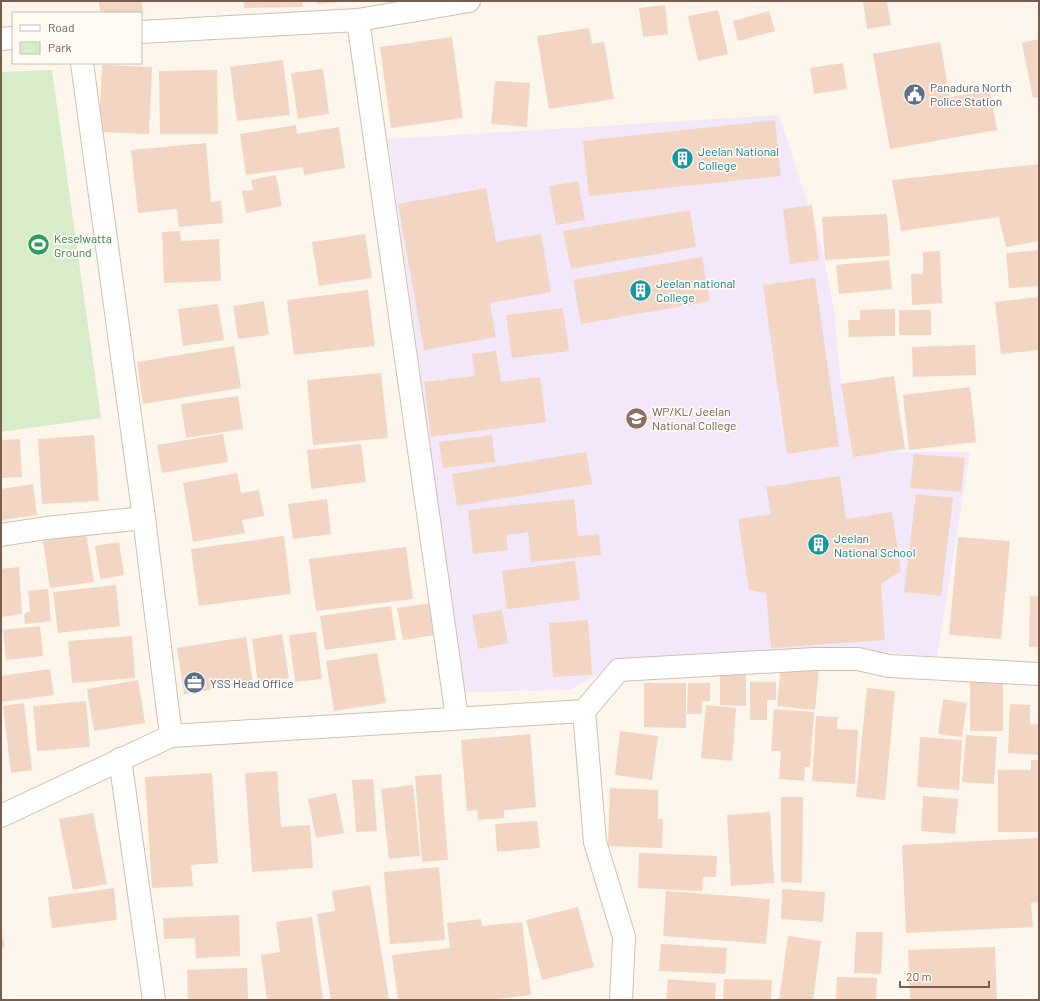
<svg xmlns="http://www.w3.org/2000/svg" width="1040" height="1001" viewBox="0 0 1040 1001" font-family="Barlow,sans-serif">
  <rect width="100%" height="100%" fill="#fdf6ec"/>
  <!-- education -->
  <polygon fill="#f3e8fa" points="779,115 822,248 834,310 841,384 853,457 886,452 970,452 937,657 855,649 618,663 570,690 464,692 388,139"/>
  <!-- green -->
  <polygon fill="#d8ecc9" points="52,70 101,418 1,432 1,72"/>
  <!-- building -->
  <g fill="#f3d5c3">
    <polygon points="99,1 142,1 143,13 100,13"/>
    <polygon points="244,1 303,1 303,7 244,8"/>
    <polygon points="316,1 340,1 340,2 317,4"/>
    <polygon points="863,1 887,1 891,25 867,29"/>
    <polygon points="665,5 668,34 643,37 639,8"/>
    <polygon points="718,10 728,54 698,61 688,16"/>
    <polygon points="769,11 775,31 738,41 733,21"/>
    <polygon points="589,28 592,44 604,42 614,99 549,109 537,36"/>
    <polygon points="452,37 463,118 391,128 380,47"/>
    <polygon points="1039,39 1039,97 1033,98 1022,43"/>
    <polygon points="940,42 950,97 990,91 997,130 890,149 873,54"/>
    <polygon points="283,60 290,115 237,121 230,67"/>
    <polygon points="843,63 847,89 814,94 810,68"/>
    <polygon points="102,65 152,67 149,134 99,132"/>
    <polygon points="323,69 329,114 298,119 291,73"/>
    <polygon points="217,70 218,134 160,134 159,71"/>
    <polygon points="495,81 530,83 527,127 491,124"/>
    <polygon points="775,120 781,176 589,196 583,141"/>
    <polygon points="296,125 297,134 339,127 345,168 304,175 303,167 246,175 240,134"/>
    <polygon points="206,143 211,202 221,201 223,223 179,227 177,209 138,213 131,150"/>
    <polygon points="1039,164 1039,241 1006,247 999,217 901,231 892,180"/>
    <polygon points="276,175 282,206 246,213 242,191 253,190 251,180"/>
    <polygon points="578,181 585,220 556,225 549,186"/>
    <polygon points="486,188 496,242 541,234 551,292 490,303 496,337 424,350 398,204"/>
    <polygon points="812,205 819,260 790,264 783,209"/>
    <polygon points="690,210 696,247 571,269 563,231"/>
    <polygon points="887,214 890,256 825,260 822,217"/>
    <polygon points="180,231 181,241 219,239 221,281 164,283 162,232"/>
    <polygon points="365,234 372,278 319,286 312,242"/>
    <polygon points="1039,250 1039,286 1009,288 1006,253"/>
    <polygon points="940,251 942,303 912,305 911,274 923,274 923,252"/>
    <polygon points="702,257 710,301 581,324 573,280"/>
    <polygon points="889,260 892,289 839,294 836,265"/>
    <polygon points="815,278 839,446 787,454 763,285"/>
    <polygon points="368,290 375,346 294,355 287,300"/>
    <polygon points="1039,297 1039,350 1001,354 995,302"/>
    <polygon points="264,301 269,335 238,339 233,306"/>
    <polygon points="218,304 224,340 183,346 178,309"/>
    <polygon points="563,308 569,351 512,358 506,315"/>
    <polygon points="895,309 895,336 849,337 848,320 860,320 860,310"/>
    <rect x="899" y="310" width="32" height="25"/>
    <polygon points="975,345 976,375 913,377 912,347"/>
    <polygon points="234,346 241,388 143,404 137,362"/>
    <polygon points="496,351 501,382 540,377 546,422 431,437 424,382 475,376 472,354"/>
    <polygon points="381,373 388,438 313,445 307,380"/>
    <polygon points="894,376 905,449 853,457 841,384"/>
    <polygon points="970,387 976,442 909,450 903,395"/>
    <polygon points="238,396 243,429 186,438 181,404"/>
    <polygon points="223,434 228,462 162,473 157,445"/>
    <polygon points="94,435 99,501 42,504 38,439"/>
    <polygon points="492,435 495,462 443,468 439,442"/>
    <polygon points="20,439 22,477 1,478 1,440"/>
    <polygon points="361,444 366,482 311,489 307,450"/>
    <polygon points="586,452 592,484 457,506 452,474"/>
    <polygon points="914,454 965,458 961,492 910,488"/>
    <polygon points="237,473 241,493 259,490 264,516 242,520 245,533 193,542 183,483"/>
    <polygon points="840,476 846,519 892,512 901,571 881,584 885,640 771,648 766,593 749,590 738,519 771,514 766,487"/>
    <polygon points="33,484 37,515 1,520 1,489"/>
    <polygon points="916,494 953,498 941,596 904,592"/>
    <polygon points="327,499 331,534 293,539 288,504"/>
    <polygon points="574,499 578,536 599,534 601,555 531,562 528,532 506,535 508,550 473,554 468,510"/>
    <polygon points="86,534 94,582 50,588 43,541"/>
    <polygon points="284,536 291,594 199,606 191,549"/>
    <polygon points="958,537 1010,541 1001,639 949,635"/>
    <polygon points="119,542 124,575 100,579 95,546"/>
    <polygon points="406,547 413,599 316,611 309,559"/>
    <polygon points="575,561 580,600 507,609 502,571"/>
    <polygon points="19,567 22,614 1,617 1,569"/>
    <polygon points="116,585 120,626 58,633 53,592"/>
    <polygon points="48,589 51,621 25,624 24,614 30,611 28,591"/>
    <polygon points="1030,596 1039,596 1039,647 1029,647"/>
    <polygon points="430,603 436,635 403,640 397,608"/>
    <polygon points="391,606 396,640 325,650 320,616"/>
    <polygon points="502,610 508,643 478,649 472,615"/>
    <polygon points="588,620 592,675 553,677 549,623"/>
    <polygon points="40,626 43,656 6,660 3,630"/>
    <polygon points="316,632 322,679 295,682 289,635"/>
    <polygon points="282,634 289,678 258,683 252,639"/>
    <polygon points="132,636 135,678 72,683 68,641"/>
    <polygon points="246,637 253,683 184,694 177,648"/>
    <polygon points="377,653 386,703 334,711 326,661"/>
    <polygon points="781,665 819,668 815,710 777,706"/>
    <polygon points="50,669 54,695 2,702 1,676"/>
    <polygon points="720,675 746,675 746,706 720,705"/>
    <rect x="970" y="677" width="33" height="54"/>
    <polygon points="138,680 145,723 94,731 87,689"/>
    <polygon points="750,682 776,682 776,700 767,700 767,720 750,720"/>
    <polygon points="644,683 686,683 686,728 644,727"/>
    <polygon points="688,683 710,683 710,701 702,701 702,714 687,714"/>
    <polygon points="867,688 895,691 885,800 856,797"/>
    <polygon points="943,699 967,703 962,737 938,734"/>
    <polygon points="86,701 90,747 37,751 33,706"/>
    <polygon points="24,703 32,770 11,773 3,706"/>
    <polygon points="1010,704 1030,705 1030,724 1039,724 1039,755 1008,753"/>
    <polygon points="706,705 736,708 732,761 701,758"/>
    <polygon points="774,709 814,712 810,767 805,767 804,781 779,779 781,751 771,751"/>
    <polygon points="816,716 838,717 837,729 858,730 855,784 812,781"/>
    <polygon points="620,731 658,736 652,780 615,775"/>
    <polygon points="530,734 536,807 504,810 504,818 478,820 477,810 467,811 461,740"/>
    <polygon points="966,735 997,737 994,784 962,782"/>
    <polygon points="920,737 962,740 959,790 917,787"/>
    <polygon points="1031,760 1039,760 1039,832 998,832 998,770 1031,770"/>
    <polygon points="277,771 281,827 310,825 313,868 252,872 245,773"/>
    <polygon points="212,773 218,863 191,865 193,886 152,888 145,777"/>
    <polygon points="441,774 448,860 422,862 415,776"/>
    <polygon points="373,779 377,831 356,832 352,780"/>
    <polygon points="413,785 420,856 389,859 381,789"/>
    <polygon points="610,788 658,790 658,819 663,819 662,848 608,846"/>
    <polygon points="336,793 344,833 316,838 308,799"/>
    <polygon points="923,796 958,799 955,834 921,831"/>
    <polygon points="781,797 803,797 802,883 781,882"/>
    <polygon points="770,812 774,883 731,886 727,815"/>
    <polygon points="93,813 107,884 73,890 59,819"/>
    <polygon points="537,821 540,848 497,852 495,824"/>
    <polygon points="1039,838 1039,902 1031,903 1033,927 906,933 902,845"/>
    <polygon points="639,853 717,856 716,877 703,877 702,891 638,888"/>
    <polygon points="439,867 445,940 390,944 384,872"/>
    <polygon points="370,885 389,999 331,1000 317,914 335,911 332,891"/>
    <polygon points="114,888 117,920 52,928 48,897"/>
    <polygon points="782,889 825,892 823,922 781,919"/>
    <polygon points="666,891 770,899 766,944 663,936"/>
    <polygon points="578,907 594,967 542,980 526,920"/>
    <polygon points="239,915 240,956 196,958 195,938 164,939 163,918"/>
    <polygon points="312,917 323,1000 267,1000 261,955 280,952 276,922"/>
    <polygon points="481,919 482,926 522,922 531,995 489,1000 398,1000 392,955 450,948 447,923"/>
    <polygon points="1,931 5,947 1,948"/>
    <polygon points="856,932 883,932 881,974 854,973"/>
    <polygon points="788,936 821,941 813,1000 779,1000"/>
    <polygon points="661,944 727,948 725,974 659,971"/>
    <polygon points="995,947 997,1000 910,1000 908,950"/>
    <polygon points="247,968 248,1000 188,1000 187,970"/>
    <polygon points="837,977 877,978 876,1000 836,1000"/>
    <polygon points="668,979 716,983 715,1000 666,1000"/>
    <polygon points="724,979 772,980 771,1000 723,1000"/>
  </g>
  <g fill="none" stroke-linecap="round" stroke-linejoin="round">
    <defs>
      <g id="minor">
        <polyline points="358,20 457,718"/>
        <polyline points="141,32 358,20 469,1"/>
        <polyline points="1,39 13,38"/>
        <polyline points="82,63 144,518 171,736"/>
        <polyline points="1,535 46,528 144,518"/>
        <polyline points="584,711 595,842 624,937 621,1000"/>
        <polyline points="120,759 154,1000"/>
        <polyline points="1,816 171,736 584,711 619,670 814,659 858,659 889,666 1039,674"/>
      </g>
    </defs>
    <!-- minor casing -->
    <use href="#minor" stroke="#d1beb0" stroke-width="24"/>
    <!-- minor -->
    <use href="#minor" stroke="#fff" stroke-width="22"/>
  </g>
  <!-- icons -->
  <defs>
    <symbol id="civic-disc" viewBox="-11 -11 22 22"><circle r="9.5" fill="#5c6f8a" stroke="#fffaf3"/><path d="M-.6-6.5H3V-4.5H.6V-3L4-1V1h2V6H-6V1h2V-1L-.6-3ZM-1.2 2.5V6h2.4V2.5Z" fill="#fff"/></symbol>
    <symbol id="building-disc" viewBox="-11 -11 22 22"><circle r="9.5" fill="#0f9aa8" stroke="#fffaf3"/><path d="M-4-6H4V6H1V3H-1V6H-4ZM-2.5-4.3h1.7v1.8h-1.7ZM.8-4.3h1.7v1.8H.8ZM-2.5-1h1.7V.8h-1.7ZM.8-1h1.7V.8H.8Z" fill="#fff"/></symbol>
    <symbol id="stadium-disc" viewBox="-11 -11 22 22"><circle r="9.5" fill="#2e9e5b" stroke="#fffaf3"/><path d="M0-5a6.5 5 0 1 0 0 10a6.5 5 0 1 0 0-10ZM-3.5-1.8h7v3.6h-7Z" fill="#fff"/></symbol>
    <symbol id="school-disc" viewBox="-11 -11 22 22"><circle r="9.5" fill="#8d6e63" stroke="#fffaf3"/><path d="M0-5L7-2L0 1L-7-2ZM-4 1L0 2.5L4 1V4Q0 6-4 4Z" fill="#fff"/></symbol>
    <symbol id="office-disc" viewBox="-11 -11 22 22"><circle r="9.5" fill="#5c6f8a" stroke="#fffaf3"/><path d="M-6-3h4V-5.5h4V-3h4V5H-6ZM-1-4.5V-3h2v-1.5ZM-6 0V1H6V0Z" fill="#fff"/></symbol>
  </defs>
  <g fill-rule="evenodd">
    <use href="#civic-disc" x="902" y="82" width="25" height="25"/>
    <use href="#building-disc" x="670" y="146" width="25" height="25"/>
    <use href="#stadium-disc" x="26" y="232" width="25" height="25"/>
    <use href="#building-disc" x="628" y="278" width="25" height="25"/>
    <use href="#school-disc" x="624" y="406" width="25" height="25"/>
    <use href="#building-disc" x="806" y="532" width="25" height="25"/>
    <use href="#office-disc" x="182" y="670" width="25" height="25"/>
  </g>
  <g text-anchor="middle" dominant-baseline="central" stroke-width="3.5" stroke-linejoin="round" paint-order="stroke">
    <!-- service labels -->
    <g font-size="12" fill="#4e5e75" stroke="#fffaf3" text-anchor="start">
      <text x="930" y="87">Panadura North<tspan x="930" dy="14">Police Station</tspan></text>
      <text x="210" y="683">YSS Head Office</text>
    </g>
    <!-- culture labels -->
    <g font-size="12" fill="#0d838f" stroke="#fffaf3" text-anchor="start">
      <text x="698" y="151">Jeelan National<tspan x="698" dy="14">College</tspan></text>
      <text x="656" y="283">Jeelan national<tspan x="656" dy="14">College</tspan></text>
      <text x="834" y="538">Jeelan<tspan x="834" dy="14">National School</tspan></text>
    </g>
    <!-- leisure labels -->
    <g font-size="12" fill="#27864d" stroke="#fffaf3" text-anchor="start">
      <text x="54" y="238">Keselwatta<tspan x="54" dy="14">Ground</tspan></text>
    </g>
    <!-- education labels -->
    <g font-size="12" fill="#785e54" stroke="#fffaf3" text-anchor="start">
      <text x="652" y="411">WP/KL/ Jeelan<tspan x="652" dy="14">National College</tspan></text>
    </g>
  </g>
  <!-- border -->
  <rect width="1040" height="1001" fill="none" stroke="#7a5c4d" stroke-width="4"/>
  <!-- legend -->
  <rect x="12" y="12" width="130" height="52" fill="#fffaf3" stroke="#cabbb1"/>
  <rect x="20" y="25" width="20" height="6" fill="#ffffff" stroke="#cabbb1"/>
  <text x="48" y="32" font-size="12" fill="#7a5c4d">Road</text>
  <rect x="20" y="42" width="20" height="12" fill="#d8ecc9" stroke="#cabbb1"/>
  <text x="48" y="52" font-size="12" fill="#7a5c4d">Park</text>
  <!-- scale -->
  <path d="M900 981v6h89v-6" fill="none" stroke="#7a5c4d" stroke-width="2"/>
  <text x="906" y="981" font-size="12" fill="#7a5c4d" stroke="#fffaf3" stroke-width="3" paint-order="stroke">20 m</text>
</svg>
